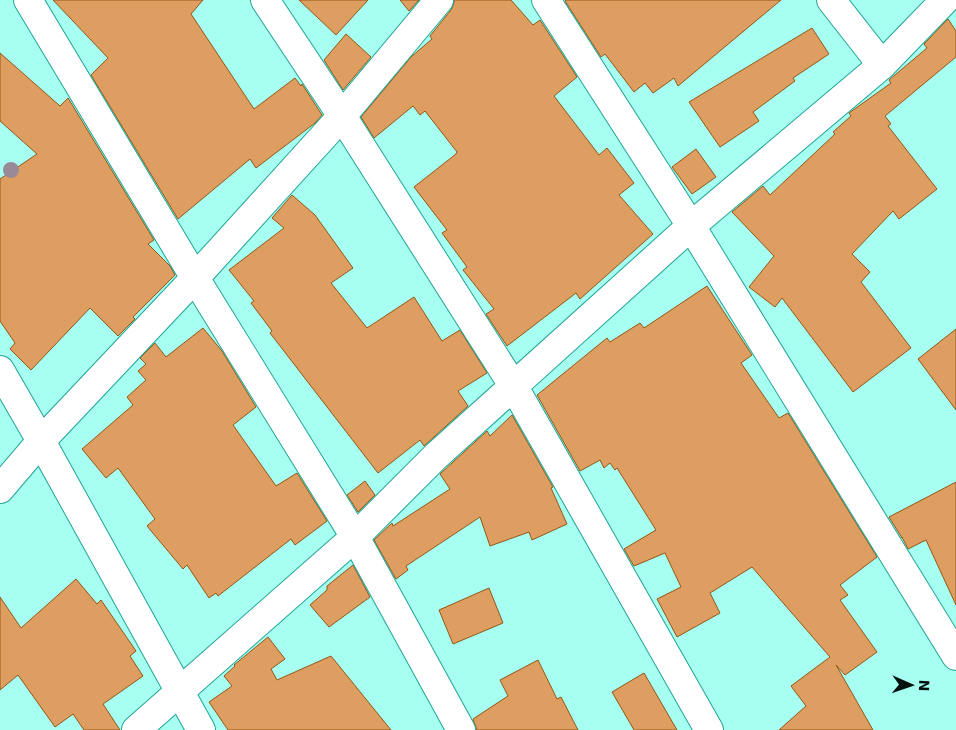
<svg xmlns="http://www.w3.org/2000/svg" width="956" height="730" viewBox="0 0 956 730" font-family="'DejaVu Sans',sans-serif">
  <rect width="100%" height="100%" fill="#a6fff0"/>
  <!-- building -->
  <g fill="#df9e61" stroke="#935714">
    <polygon points="53,0 203,0 191,14 254,109 295,78 301,86 302,84 322,115 315,123 256,168 250,159 178,219 91,75 108,58"/>
    <polygon points="299,0 368,0 336,35"/>
    <polygon points="400,0 419,0 409,11"/>
    <polygon points="454,0 511,0 533,25 540,20 577,77 554,96 599,155 607,148 634,183 619,195 653,234 580,299 576,293 507,346 486,314 494,309 463,270 467,267 442,233 447,230 414,187 456,154 457,152 425,111 420,115 413,106 374,138 361,117 411,57 432,39 430,36 451,10 454,3"/>
    <polygon points="566,0 781,0 678,86 674,78 653,93 645,83 634,92 605,54 601,57 565,1"/>
    <polygon points="948,19 956,31 956,57 885,116 891,124 888,126 937,189 899,219 893,211 852,254 870,272 861,282 911,348 853,392 782,298 775,307 749,287 774,256 732,212 763,186 770,195 835,134 833,132 851,116 849,113 891,83 889,80 927,48 924,44"/>
    <polygon points="812,28 829,54 793,78 795,81 753,112 759,121 720,147 689,102"/>
    <polygon points="346,34 371,57 343,90 324,60"/>
    <polygon points="0,53 60,106 68,98 154,240 148,244 170,266 175,275 133,317 135,319 118,336 90,308 31,370 10,349 15,343 0,321 0,179 37,154 0,121"/>
    <polygon points="696,149 716,177 692,194 672,167"/>
    <polygon points="292,195 315,215 353,268 331,283 367,328 414,297 442,341 460,330 487,373 458,391 468,406 424,446 420,440 378,473 270,333 272,331 251,303 254,301 229,270 284,228 272,218"/>
    <polygon points="707,286 752,355 741,363 779,418 788,413 877,557 840,585 848,595 840,600 877,652 845,675 836,665 873,730 779,730 806,706 791,686 830,657 752,567 710,593 720,613 677,637 657,599 681,587 665,553 634,566 624,549 656,530 617,468 615,470 610,463 604,468 600,460 580,471 537,395 607,338 610,342 640,323 644,328"/>
    <polygon points="203,328 222,351 256,407 233,425 276,486 297,473 327,521 295,545 291,539 218,596 216,593 209,598 187,565 183,569 147,526 155,519 118,468 106,478 82,449 133,405 127,397 146,380 138,371 146,364 140,358 155,343 166,357"/>
    <polygon points="956,329 956,410 918,359"/>
    <polygon points="512,415 553,487 551,488 567,524 532,540 529,532 490,546 480,517 406,566 408,570 396,579 374,540 392,523 393,526 450,489 440,474 487,431 490,436"/>
    <polygon points="365,481 375,495 358,512 347,495"/>
    <polygon points="956,482 956,605 926,540 908,549 902,537 902,538 889,517"/>
    <polygon points="353,565 370,597 329,627 310,605 327,590 327,586"/>
    <polygon points="76,579 97,604 101,600 136,651 130,656 143,676 103,704 120,730 84,730 73,714 55,727 18,675 0,690 0,597 21,628"/>
    <polygon points="489,588 503,623 453,644 439,610"/>
    <polygon points="268,637 285,659 271,669 277,680 331,656 391,730 228,730 209,702 232,686 224,676 235,666 234,665"/>
    <polygon points="538,660 557,699 561,697 578,730 477,730 473,719 508,696 500,680"/>
    <polygon points="644,673 677,730 634,730 612,692"/>
  </g>
  <g fill="none" stroke-linecap="round" stroke-linejoin="round">
    <defs>
      <g id="minor">
        <polyline points="28,0 195,278 355,537 461,730"/>
        <polyline points="265,0 342,116 514,387 709,730"/>
        <polyline points="546,0 691,226 956,656"/>
        <polyline points="831,0 882,65"/>
        <polyline points="0,370 41,441 201,730"/>
        <polyline points="0,489 41,441 195,278 342,116 439,0"/>
        <polyline points="136,730 355,537 436,456 691,226 882,65 945,0"/>
      </g>
    </defs>
    <!-- minor casing -->
    <use href="#minor" stroke="#20a495" stroke-width="30"/>
    <!-- minor -->
    <use href="#minor" stroke="#fff" stroke-width="28"/>
  </g>
  <!-- trees -->
  <circle fill="#998a97" cx="11" cy="170" r="8"/>
  <!-- north arrow -->
  <g transform="translate(911 685) rotate(92)" stroke="#a6fff0" stroke-width="4" paint-order="stroke">
  <path d="M0-4L9 19L0 12L-9 19Z" fill="#00120f"/>
  <text y="-8" font-size="14" font-weight="bold" text-anchor="middle" fill="#00120f">N</text>
  </g>
</svg>
